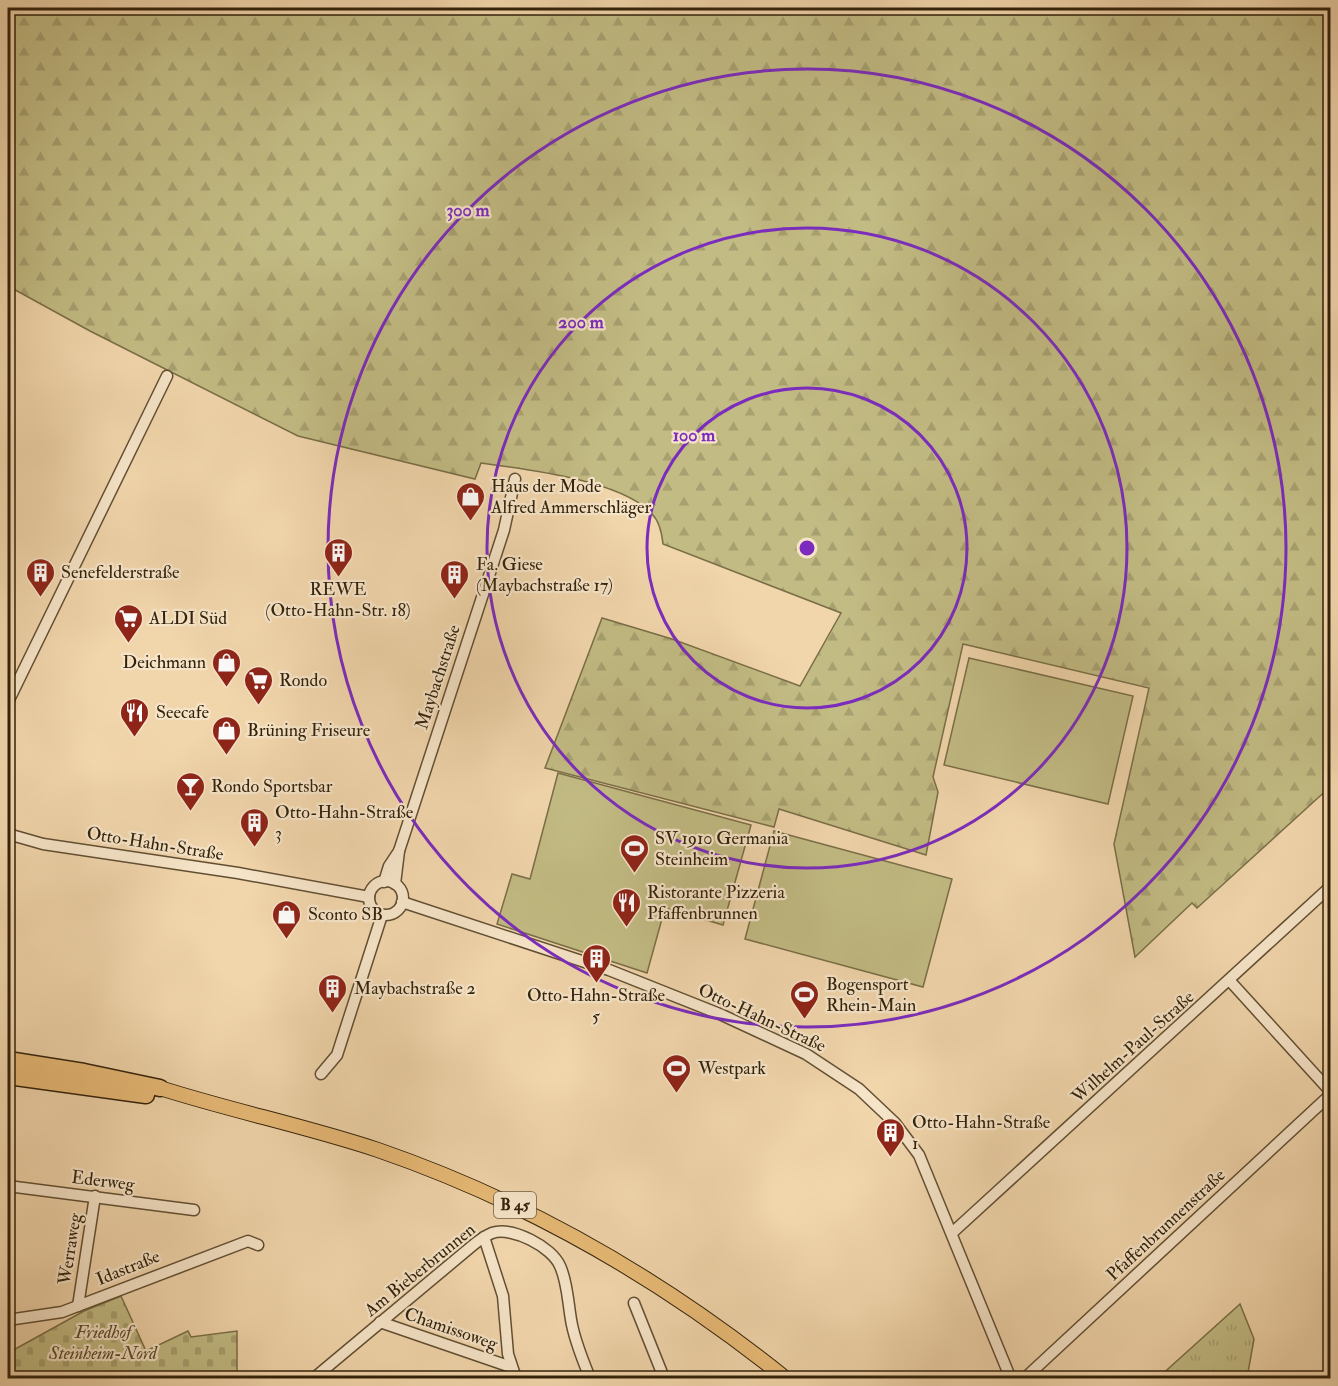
<svg xmlns="http://www.w3.org/2000/svg" width="1338" height="1386" viewBox="0 0 1338 1386" font-family="'IM FELL Double Pica',serif">
  <defs>
    <pattern id="grass-tufts" width="24" height="20" patternUnits="userSpaceOnUse" patternTransform="scale(1.5)"><rect width="24" height="20" fill="#c2bb83"/><path d="M3 7l-1-3M5 7V3M7 7l1-3M15 17l-1-3M17 17v-4M19 17l1-3" fill="none" stroke="#a7a070"/></pattern>
    <pattern id="forest-firs" width="22" height="20" patternUnits="userSpaceOnUse" patternTransform="scale(1.5)"><rect width="22" height="20" fill="#c2bb83"/><path d="M5 1l3.5 6h-7zM16 11l3.5 6h-7z" fill="#a7a070"/></pattern>
    <pattern id="cemetery-stones" width="16" height="16" patternUnits="userSpaceOnUse" patternTransform="scale(1.5)"><rect width="16" height="16" fill="#c2bb83"/><path d="M2 7V4a2 2 0 0 1 4 0v3zM10 15v-3a2 2 0 0 1 4 0v3z" fill="#a7a070"/></pattern>
  </defs>
  <rect width="100%" height="100%" fill="#f1d5ab"/>
  <filter id="stains"><feTurbulence type="fractalNoise" baseFrequency=".00333" numOctaves="4"/><feColorMatrix values="0 0 0 0 .2 0 0 0 0 .09 0 0 0 0 .02 0 0 0 .5 -.17"/></filter>
  <radialGradient id="worn" r=".72"><stop offset=".6" stop-color="#630" stop-opacity="0"/><stop offset="1" stop-color="#630" stop-opacity=".3"/></radialGradient>
  <!-- grass -->
  <polygon fill="url(#grass-tufts)" stroke="#7a6e47" stroke-width="1.5" points="1240,1304 1254,1339 1247,1378 1158,1378"/>
  <!-- forest -->
  <path fill="url(#forest-firs)" stroke="#7a6e47" stroke-width="1.5" d="M8,8H1330V787L1197,908L1192,903L1135,957L1114,844L1149,688L963,644L933,777L938,792L926,855L779,809L774,827L545,768L602,618L672,639L800,686L841,613L663,544C662,534 660,522 652,514C622,480 525,469 481,463L475,479L298,436L90,331L8,286Z"/>
  <!-- cemetery -->
  <polygon fill="url(#cemetery-stones)" stroke="#7a6e47" stroke-width="1.5" points="121,1296 146,1351 188,1331 191,1337 237,1331 237,1378 8,1378 8,1353 84,1311"/>
  <!-- green -->
  <g fill="#c2bb83" stroke="#7a6e47" stroke-width="1.5">
    <polygon points="969,658 1133,696 1108,804 944,765"/>
    <polygon points="558,773 751,825 723,925 665,908 647,973 497,924 512,874 530,879"/>
    <polygon points="774,831 952,879 923,987 745,939"/>
  </g>
  <g fill="none" stroke-linecap="round" stroke-linejoin="round">
    <defs>
      <g id="minor">
        <polyline points="8,702 167,376"/>
        <polyline points="8,834 43,844 238,873 369,897"/>
        <circle cx="386" cy="898" r="17"/>
        <polyline points="384,882 389,866 399,851 504,530 515,479"/>
        <polyline points="395,884 399,851"/>
        <polyline points="402,902 609,970 722,1015 806,1054 859,1089 895,1123 919,1155 1008,1372 1008,1378"/>
        <polyline points="1230,981 1330,1091"/>
        <polyline points="321,1074 337,1055 382,915"/>
        <polyline points="8,1186 194,1210"/>
        <polyline points="952,1233 1330,887"/>
        <polyline points="484,1237 503,1296 508,1354 516,1378"/>
        <polyline points="634,1303 664,1378"/>
        <polyline points="78,1306 95,1196"/>
        <polyline points="8,1320 62,1312 248,1241 258,1245"/>
        <polyline points="380,1322 511,1367"/>
        <path d="M314,1378L472,1246C478,1241 485,1236 492,1233C512,1226 552,1247 560,1266C568,1283 568,1306 572,1325C576,1344 583,1361 590,1378"/>
        <polyline points="1025,1378 1330,1095"/>
      </g>
      <path id="major" d="M160,1088C232,1111 306,1126 378,1150C526,1201 663,1280 785,1378"/>
      <g id="highway">
        <polyline points="8,1060 84,1072 160,1088"/>
        <polyline points="8,1076 146,1095"/>
      </g>
    </defs>
    <!-- minor casing -->
    <use href="#minor" stroke="#624f33" stroke-width="13"/>
    <!-- major casing -->
    <use href="#major" stroke="#32220b" stroke-width="16"/>
    <!-- highway casing -->
    <use href="#highway" stroke="#32220b" stroke-width="19"/>
    <!-- minor -->
    <use href="#minor" stroke="#f6e4c8" stroke-width="10"/>
    <!-- major -->
    <use href="#major" stroke="#e8ba76" stroke-width="14"/>
    <!-- highway -->
    <use href="#highway" stroke="#e8ba76" stroke-width="16"/>
  </g>
  <!-- distance rings -->
  <g fill="none" stroke="#7b2cbf" stroke-width="3">
    <circle cx="807" cy="548" r="160"/>
    <circle cx="807" cy="548" r="320"/>
    <circle cx="807" cy="548" r="479"/>
  </g>
  <!-- icons -->
  <defs>
    <symbol id="shop-pin" viewBox="-11 -11 22 30"><path d="M0 17L-7.5 6A9.5 9.5 0 1 1 7.5 6Z" fill="#8f2418" stroke="#f6e4c8"/><path d="M-5-2.5h2.3a2.7 3.5 0 0 1 5.4 0H5L5.5 6h-11ZM-1.5-2.5h3a1.5 2.3 0 0 0-3 0Z" fill="#fff"/></symbol>
    <symbol id="building-pin" viewBox="-11 -11 22 30"><path d="M0 17L-7.5 6A9.5 9.5 0 1 1 7.5 6Z" fill="#8f2418" stroke="#f6e4c8"/><path d="M-4-6H4V6H1V3H-1V6H-4ZM-2.5-4.3h1.7v1.8h-1.7ZM.8-4.3h1.7v1.8H.8ZM-2.5-1h1.7V.8h-1.7ZM.8-1h1.7V.8H.8Z" fill="#fff"/></symbol>
    <symbol id="supermarket-pin" viewBox="-11 -11 22 30"><path d="M0 17L-7.5 6A9.5 9.5 0 1 1 7.5 6Z" fill="#8f2418" stroke="#f6e4c8"/><path d="M-6-5.5h2.5l.6 2H6L4.5 2H-2.5L-4.4-4H-6ZM-1.5 3.2a1.3 1.3 0 1 0 .1 0ZM3 3.2a1.3 1.3 0 1 0 .1 0Z" fill="#fff"/></symbol>
    <symbol id="restaurant-pin" viewBox="-11 -11 22 30"><path d="M0 17L-7.5 6A9.5 9.5 0 1 1 7.5 6Z" fill="#8f2418" stroke="#f6e4c8"/><path d="M-5-6h1v4h1v-4h1v4h1v-4h1v5L-1.5 .5V6h-2V.5L-5-1ZM5-6V6H3V1.5H1.5Q1.5-4 5-6Z" fill="#fff"/></symbol>
    <symbol id="bar-pin" viewBox="-11 -11 22 30"><path d="M0 17L-7.5 6A9.5 9.5 0 1 1 7.5 6Z" fill="#8f2418" stroke="#f6e4c8"/><path d="M-6-5H6L.8 .8V4.5H3.5V6h-7V4.5H-.8V.8Z" fill="#fff"/></symbol>
    <symbol id="stadium-pin" viewBox="-11 -11 22 30"><path d="M0 17L-7.5 6A9.5 9.5 0 1 1 7.5 6Z" fill="#8f2418" stroke="#f6e4c8"/><path d="M0-5a6.5 5 0 1 0 0 10a6.5 5 0 1 0 0-10ZM-3.5-1.8h7v3.6h-7Z" fill="#fff"/></symbol>
  </defs>
  <g fill-rule="evenodd">
    <use href="#shop-pin" x="454" y="480" width="33" height="45"/>
    <use href="#building-pin" x="322" y="536" width="33" height="45"/>
    <use href="#building-pin" x="24" y="556" width="33" height="45"/>
    <use href="#building-pin" x="438" y="558" width="33" height="45"/>
    <use href="#supermarket-pin" x="112" y="602" width="33" height="45"/>
    <use href="#shop-pin" x="210" y="646" width="33" height="45"/>
    <use href="#supermarket-pin" x="242" y="664" width="33" height="45"/>
    <use href="#restaurant-pin" x="118" y="696" width="33" height="45"/>
    <use href="#shop-pin" x="210" y="714" width="33" height="45"/>
    <use href="#bar-pin" x="174" y="770" width="33" height="45"/>
    <use href="#building-pin" x="238" y="806" width="33" height="45"/>
    <use href="#stadium-pin" x="618" y="832" width="33" height="45"/>
    <use href="#restaurant-pin" x="610" y="886" width="33" height="45"/>
    <use href="#shop-pin" x="270" y="898" width="33" height="45"/>
    <use href="#building-pin" x="580" y="942" width="33" height="45"/>
    <use href="#building-pin" x="316" y="972" width="33" height="45"/>
    <use href="#stadium-pin" x="788" y="978" width="33" height="45"/>
    <use href="#stadium-pin" x="660" y="1052" width="33" height="45"/>
    <use href="#building-pin" x="874" y="1116" width="33" height="45"/>
  </g>
  <g text-anchor="middle" dominant-baseline="central" stroke-width="4.5" stroke-linejoin="round" paint-order="stroke">
    <!-- shield labels -->
    <rect fill="#f6e4c8" stroke="#6d5c44" stroke-width="1.5" x="494" y="1192" width="42" height="26" rx="4.5"/>
    <g font-size="16" font-weight="bold" fill="#32220b">
      <text x="515" y="1205">B 45</text>
    </g>
    <!-- poi labels -->
    <g font-size="18" fill="#32220b" stroke="#f6e4c8" text-anchor="start">
      <text x="491" y="486">Haus der Mode<tspan x="491" dy="21">Alfred Ammerschläger</tspan></text>
      <text x="476" y="564">Fa. Giese<tspan x="476" dy="21">(Maybachstraße 17)</tspan></text>
      <text x="61" y="572">Senefelderstraße</text>
      <text x="338" y="589" text-anchor="middle">REWE<tspan x="338" dy="21">(Otto-Hahn-Str. 18)</tspan></text>
      <text x="149" y="618">ALDI Süd</text>
      <text x="206" y="662" text-anchor="end">Deichmann</text>
      <text x="279" y="680">Rondo</text>
      <text x="156" y="712">Seecafe</text>
      <text x="247" y="730">Brüning Friseure</text>
      <text x="211" y="786">Rondo Sportsbar</text>
      <text x="275" y="812">Otto-Hahn-Straße<tspan x="275" dy="21">3</tspan></text>
      <text x="655" y="838">SV 1910 Germania<tspan x="655" dy="21">Steinheim</tspan></text>
      <text x="647" y="892">Ristorante Pizzeria<tspan x="647" dy="21">Pfaffenbrunnen</tspan></text>
      <text x="308" y="914">Sconto SB</text>
      <text x="826" y="984">Bogensport<tspan x="826" dy="21">Rhein-Main</tspan></text>
      <text x="354" y="988">Maybachstraße 2</text>
      <text x="596" y="995" text-anchor="middle">Otto-Hahn-Straße<tspan x="596" dy="21">5</tspan></text>
      <text x="698" y="1068">Westpark</text>
      <text x="912" y="1122">Otto-Hahn-Straße<tspan x="912" dy="21">1</tspan></text>
    </g>
    <!-- street labels -->
    <g font-size="18" fill="#32220b" stroke="#f6e4c8">
      <text transform="translate(438 677) rotate(-72)">Maybachstraße</text>
      <text transform="translate(155 844) rotate(9)">Otto-Hahn-Straße</text>
      <text transform="translate(762 1018) rotate(25)">Otto-Hahn-Straße</text>
      <text transform="translate(1133 1047) rotate(-42)">Wilhelm-Paul-Straße</text>
      <text transform="translate(103 1181) rotate(7)">Ederweg</text>
      <text transform="translate(1166 1225) rotate(-43)">Pfaffenbrunnenstraße</text>
      <text transform="translate(70 1249) rotate(-81)">Werraweg</text>
      <text transform="translate(128 1268) rotate(-22)">Idastraße</text>
      <text transform="translate(420 1270) rotate(-39)">Am Bieberbrunnen</text>
      <text transform="translate(451 1329) rotate(19)">Chamissoweg</text>
    </g>
    <!-- park labels -->
    <g font-size="18" font-style="italic" fill="#564829" stroke="#f6e4c8">
      <text x="103" y="1332">Friedhof<tspan x="103" dy="21">Steinheim-Nord</tspan></text>
    </g>
  </g>
  <circle cx="807" cy="548" r="9" fill="#7b2cbf" stroke="#f6e4c8" stroke-width="3"/>
  <g font-size="18" text-anchor="middle" font-weight="bold" fill="#7b2cbf" stroke="#f6e4c8" stroke-width="4.5" stroke-linejoin="round" paint-order="stroke">
    <text x="468" y="216">300 m</text>
    <text x="581" y="328">200 m</text>
    <text x="694" y="441">100 m</text>
  </g>
  <!-- margin -->
  <rect width="1338" height="1386" fill="none" stroke="#f1d5ab" stroke-width="30"/>
  <rect x="9" y="9" width="1320" height="1368" fill="none" stroke="#32220b" stroke-width="3"/>
  <rect x="15" y="15" width="1308" height="1356" fill="none" stroke="#32220b" stroke-width="1.5"/>
  <rect width="100%" height="100%" filter="url(#stains)"/>
  <rect width="100%" height="100%" fill="url(#worn)"/>
</svg>
